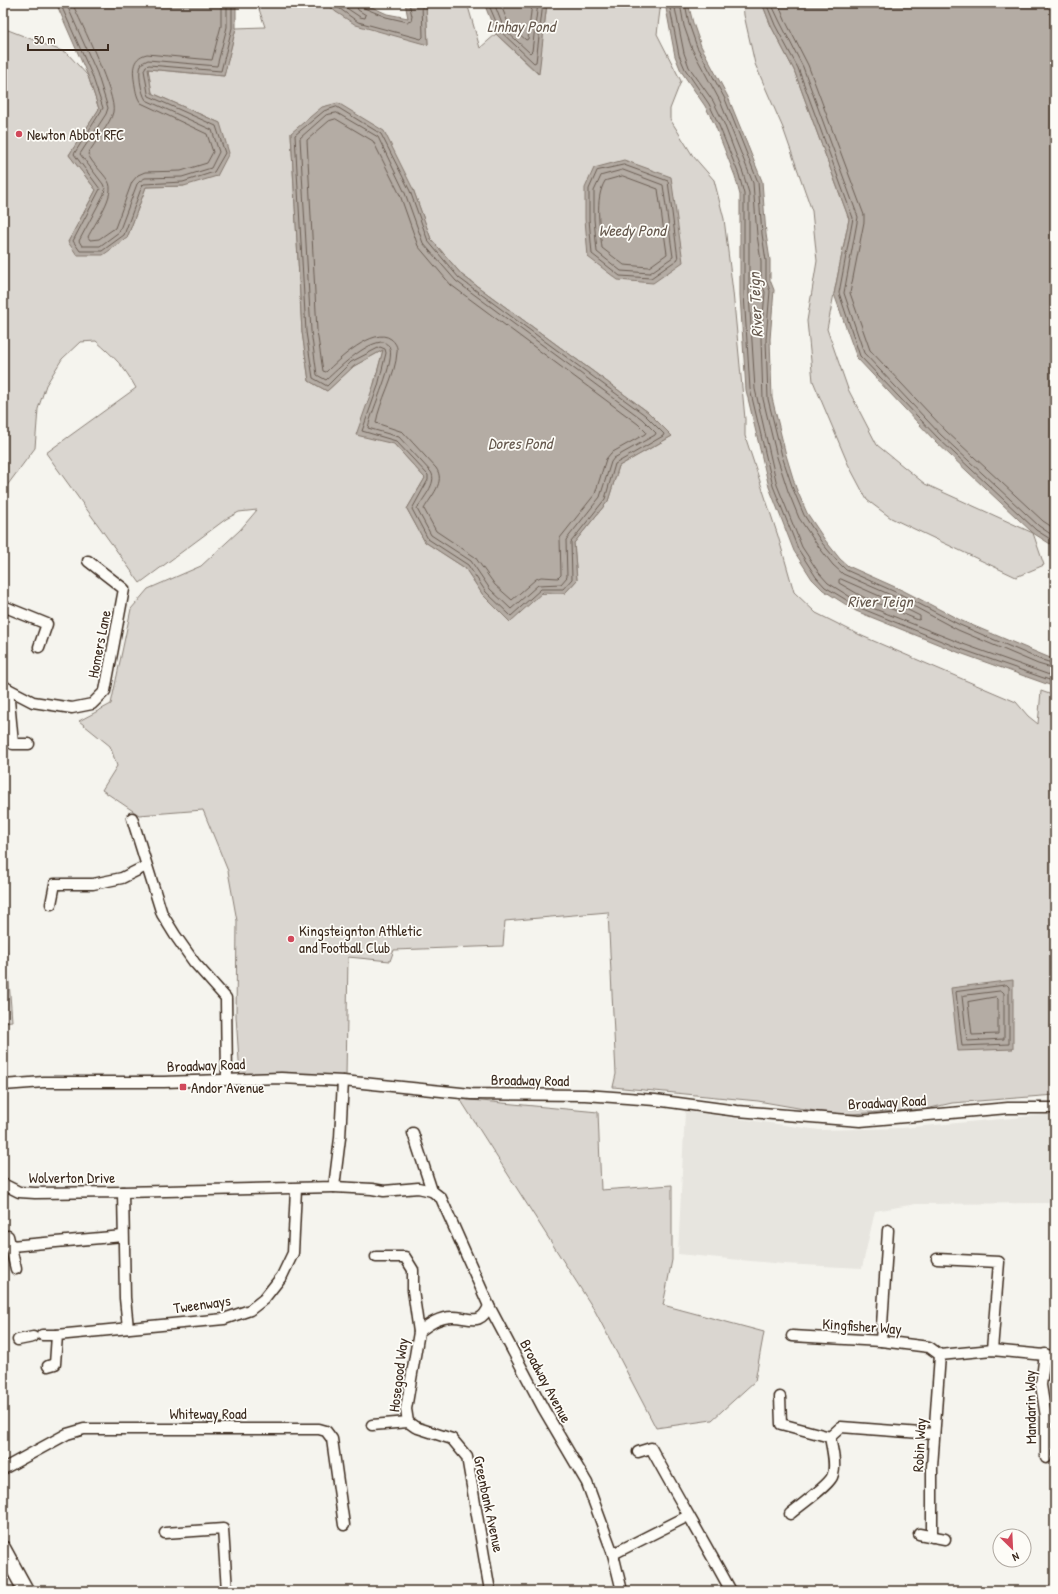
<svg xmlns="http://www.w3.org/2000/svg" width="1058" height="1594" viewBox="0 0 1058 1594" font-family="'Patrick Hand',sans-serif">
  <rect width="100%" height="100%" fill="#f5f4ee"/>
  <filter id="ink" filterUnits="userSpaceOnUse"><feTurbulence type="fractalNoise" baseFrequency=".025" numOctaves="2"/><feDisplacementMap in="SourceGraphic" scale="8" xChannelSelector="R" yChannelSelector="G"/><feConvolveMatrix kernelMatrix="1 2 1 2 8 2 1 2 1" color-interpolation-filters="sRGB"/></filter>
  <g filter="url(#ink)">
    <!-- built -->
    <polygon fill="#e7e5df" points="685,1111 819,1130 902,1128 1055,1114 1055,1203 916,1204 875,1211 862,1268 783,1264 678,1254"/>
    <!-- green -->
    <g fill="#dad6d0" stroke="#8a8077" fill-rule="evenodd">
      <path d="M257,3H326L336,12L428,44L426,3H467L480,48L496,34L538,74L547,3H659L660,10L657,34L681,81L670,109V119L693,156L714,180L724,219L733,292L745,419V436L778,536L794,592L816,613L862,636L1016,702L1028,716L1038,724L1041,691L1055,696V1095L952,1103L926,1109L838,1115L758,1101L613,1087L616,1074L608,912L505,921L503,946L394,950L390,961L348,957L346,1076L240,1075L236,1016L237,921L228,871L203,810L139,815L102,790L117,766L110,746L79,721L111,704L131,609L148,589L201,566L240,530L257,510L239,512L226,519L140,583L46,453L136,388C124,366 114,357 96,341L80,342L62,359L46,385L38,409L35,448L3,491V28L67,53L88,76L99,109L69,155L96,190L68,242L127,238L146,187L184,186L220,123L152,93L148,69L224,76L236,28L265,27ZM291,133L413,189L431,239L462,275L648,412L672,436L619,466L608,501L574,543L577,580L565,593L483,595L465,568L425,542L407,509L425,478L394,444L374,384L383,350L354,366L327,391L309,381L302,332Z"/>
      <polygon points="743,3 762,3 771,26 794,70 849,219 827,329 848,389 877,445 925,484 1033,533 1044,565 1016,577 891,518 867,500 848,464 813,381 807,321 817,261 812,211 783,128 755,64 744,15"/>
      <polygon points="1042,3 1055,3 1055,14"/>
      <polygon points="3,903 12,1021 3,1022"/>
      <polygon points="460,1099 598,1112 601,1190 672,1185 672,1260 663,1305 764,1332 755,1381 712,1420 656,1428 595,1311"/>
    </g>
    <!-- water -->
    <g fill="#b4aca4" stroke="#84786e">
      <polygon points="56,3 236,3 236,28 224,76 148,69 152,93 220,123 229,153 217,176 184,186 146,187 127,238 103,255 77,255 68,242 96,190 69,155 99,109 88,76"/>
      <polygon points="326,3 363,3 387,14 408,18 405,3 426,3 428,45 356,25 336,12"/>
      <polygon points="484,3 547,3 539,74 496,34"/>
      <polygon points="665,3 688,3 693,23 701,46 728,97 762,181 766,234 770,260 770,280 774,290 770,339 772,398 786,455 796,488 807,513 825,540 840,559 848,566 904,591 962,621 1055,660 1055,687 960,653 856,611 823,590 812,579 794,551 769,487 746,390 740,295 740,195 735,176 715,125 705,106 681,71 675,56"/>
      <polygon points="762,3 1042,3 1055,14 1055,547 1033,533 935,441 857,358 834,294 849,219 794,70 771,26"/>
      <polygon points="338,103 384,131 413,189 431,239 462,275 648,412 672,436 619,466 608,501 574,543 577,580 565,593 543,592 510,622 483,595 465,568 425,542 407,509 425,478 394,444 356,435 374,384 383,350 354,366 327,391 309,381 302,332 291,133 322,107"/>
      <polygon points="624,160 671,177 683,262 653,283 618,280 588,257 585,219 585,188 594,168"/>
      <polygon points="1013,980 1013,1049 958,1051 951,988"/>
    </g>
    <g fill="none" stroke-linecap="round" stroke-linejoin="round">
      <!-- shore -->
      <g stroke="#6b5e54" stroke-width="1">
        <polyline points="60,3 92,75 103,108 74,154 100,189 73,241 80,251 102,251 124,235 142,186 144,184 183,182 214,172 225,153 216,126 149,96 148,93 144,70 146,66 149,65 221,71 232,28 232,3"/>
        <path d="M66,3L97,73L108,108L106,114L80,154L103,184L105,189L104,194L79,241L82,246H100L119,232L137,184L140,181L145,178L182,177L211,168L219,152L212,130L146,100C141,93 137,70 142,63L148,60L217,66L227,27V3"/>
        <path d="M72,3C81,22 117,96 113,112C111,123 94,143 88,154C92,164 102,171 108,181C117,194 94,224 88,237L90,240L99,239L115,228L132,182L138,175L145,172L181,171L207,163L213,152L207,134L141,103C137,98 136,92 135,86C133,73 130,58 147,54L212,60L221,26V3"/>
        <polyline points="332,3 358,22 421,39 423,37 422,3"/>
        <polyline points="339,3 360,17 365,18 366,15 358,10 356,3"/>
        <polyline points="361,3 364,8 386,17 408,22 411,21 412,16 409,3"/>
        <polyline points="488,3 500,31 534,63 536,62 543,3"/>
        <polyline points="494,3 504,29 530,53 532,51 538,3"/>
        <polyline points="500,3 509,25 526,40 528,39 532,3"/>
        <polyline points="669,3 679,55 685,69 709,104 718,123 739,175 744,194 744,294 750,389 773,486 798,549 816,577 825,587 858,607 961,649 1055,682"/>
        <polyline points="674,3 684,53 689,67 713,101 723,121 743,173 749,193 749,294 755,389 777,485 802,547 819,573 828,583 860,603 963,644 1055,677"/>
        <polyline points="680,3 684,26 692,49 720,101 753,183 757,235 761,261 761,281 765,292 761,339 763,399 777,457 788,491 799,518 818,546 833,565 843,574 900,599 958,630 1038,664 1055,669"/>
        <polyline points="685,3 689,24 697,47 725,99 758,182 762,234 766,261 766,280 770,291 766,339 768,399 782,456 793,489 804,515 822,543 837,561 846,570 902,595 960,625 1039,659 1055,664"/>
        <polyline points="766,3 775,25 798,68 853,218 839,293 860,356 938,438 1036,530 1055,542"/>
        <polyline points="771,3 780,22 803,67 858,217 844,293 864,353 941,435 1039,526 1055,537"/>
        <polyline points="778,3 785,20 808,65 864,215 864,222 850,293 870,350 946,431 1043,521 1055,529"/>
        <polygon points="337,107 381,134 410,191 428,241 459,278 645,415 664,434 663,436 615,464 605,499 571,542 572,579 563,589 541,589 511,616 486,592 468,565 428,539 412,509 428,480 428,475 396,441 362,431 378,386 386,353 385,349 380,347 351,362 327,386 313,378 306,332 295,135 324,111"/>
        <path d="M337,113L378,137L405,193L423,243L456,281L642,419L656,433L655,435L614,458L611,462L600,497L566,540L567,577L561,584L538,585L511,609L490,589L471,561L431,535L417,509C422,499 438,483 431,472L399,437L368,428C371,410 397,360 389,346L384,342C366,341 338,369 326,380L317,375L311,331L300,138L326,115Z"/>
        <path d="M336,119L373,141L400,195L418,246L451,285L638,424L646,432L645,434L611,453L606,459L595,494L560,538L561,575L558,578L541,577L536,579L512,600L495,585L475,557L436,531L424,509C431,496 446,482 436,468L403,432L376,423C379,402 396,375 397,352C398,347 395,342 391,339C374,326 338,360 326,372L323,371L317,331L307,140L329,121Z"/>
        <polygon points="624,165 668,181 678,259 651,278 620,276 592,254 589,219 589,189 597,171"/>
        <polygon points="623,170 663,185 673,257 650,273 621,271 597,252 594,219 594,191 601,176"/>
        <path d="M623,176L658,189L667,254L649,267L624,265L602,248C600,228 594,199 605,181Z"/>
        <polygon points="841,579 884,598 920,616 920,619 918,620 863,597 839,583 839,580"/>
        <polygon points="1007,985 1009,987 1009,1044 962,1046 956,992"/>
        <polygon points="1002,991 1004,993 1004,1039 967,1041 962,996"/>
        <polygon points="996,997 998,999 998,1034 972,1035 968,1002"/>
      </g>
      <defs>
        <g id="street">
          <polyline points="3,606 47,624 39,647"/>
          <polyline points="3,685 8,689 33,702 72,708 92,704 105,691 124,589 88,561"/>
          <polyline points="8,689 13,744 29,744"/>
          <polyline points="132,818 162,914 175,935 194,962 226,998 227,1079"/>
          <polyline points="51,904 55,884 93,884 122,878 146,866"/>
          <polyline points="3,1085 44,1082 164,1082 281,1078 343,1081 471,1094 585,1095 655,1100 737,1111 860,1121 1008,1108 1055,1108"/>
          <polyline points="413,1133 432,1191 441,1198 489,1306 543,1408 587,1483 613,1554 622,1591"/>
          <polyline points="3,1184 19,1192 35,1193 123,1192 125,1298 128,1328"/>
          <polyline points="334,1187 372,1189 384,1191 418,1188 432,1191"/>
          <polyline points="123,1192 334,1187 340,1138 343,1081"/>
          <polyline points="8,1236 16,1269"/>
          <polyline points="11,1246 123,1236"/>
          <polyline points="376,1257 405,1257 413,1270 413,1290 419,1332 406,1409 408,1422"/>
          <polyline points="937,1259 999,1262 992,1350"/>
          <path d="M419,1332C429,1324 439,1317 453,1317C470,1317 480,1327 489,1306"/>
          <polyline points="42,1335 57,1335"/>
          <polyline points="792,1336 881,1341 929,1347 940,1355 992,1350 1055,1356"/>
          <polyline points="18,1340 33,1337"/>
          <polyline points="881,1341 888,1230"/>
          <polyline points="1045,1354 1041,1385 1046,1417 1046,1458"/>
          <polyline points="48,1366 55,1364 57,1335 224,1319 250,1310 264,1299 282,1276 293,1253 296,1189"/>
          <polyline points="780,1397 781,1424 830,1437"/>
          <polyline points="372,1425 408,1422 415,1427 452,1439 467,1457 490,1591"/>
          <path d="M638,1452L651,1448C677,1496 705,1543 731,1591"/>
          <polyline points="3,1469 67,1434 84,1429 319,1429 326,1431 332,1439 344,1525"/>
          <path d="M790,1514C799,1506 827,1487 832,1477C837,1466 832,1449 830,1437L841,1427L934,1434"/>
          <polyline points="165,1533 223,1529 227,1591"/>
          <polyline points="919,1534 945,1539"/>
          <polyline points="932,1537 932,1467 940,1355"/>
          <polyline points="613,1554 688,1516"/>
        </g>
        <polyline id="secondary" points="3,1549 26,1591"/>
      </defs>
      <!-- street casing -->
      <use href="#street" stroke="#3b2a1e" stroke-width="13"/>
      <!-- secondary casing -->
      <use href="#secondary" stroke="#3b2a1e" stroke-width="18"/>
      <!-- street -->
      <use href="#street" stroke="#fdfcf7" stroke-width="10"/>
      <!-- secondary -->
      <use href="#secondary" stroke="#fdfcf7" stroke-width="15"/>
    </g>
  </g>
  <!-- markers -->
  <g fill="#d1495b" stroke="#fdfcf7" stroke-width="1.5">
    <circle cx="19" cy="134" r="4"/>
    <circle cx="291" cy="939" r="4"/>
    <rect x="179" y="1083" width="8" height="8" rx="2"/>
  </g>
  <g text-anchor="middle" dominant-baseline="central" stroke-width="3.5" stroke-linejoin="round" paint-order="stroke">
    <!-- poi labels -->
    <g font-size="15" fill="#3b2a1e" stroke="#fdfcf7" text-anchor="start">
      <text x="27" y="134">Newton Abbot RFC</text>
      <text x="299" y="930">Kingsteignton Athletic<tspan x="299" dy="17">and Football Club</tspan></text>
      <text x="191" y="1087">Andor Avenue</text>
    </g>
    <!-- street labels -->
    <g font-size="15" fill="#3b2a1e" stroke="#fdfcf7">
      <text transform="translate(99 644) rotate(-79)">Homers Lane</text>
      <text transform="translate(206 1065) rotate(-2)">Broadway Road</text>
      <text transform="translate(530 1080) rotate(1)">Broadway Road</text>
      <text transform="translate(887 1102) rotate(-3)">Broadway Road</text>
      <text x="72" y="1177">Wolverton Drive</text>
      <text transform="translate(202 1304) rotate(-8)">Tweenways</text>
      <text transform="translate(862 1326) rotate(4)">Kingfisher Way</text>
      <text transform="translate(398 1375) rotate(-83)">Hosegood Way</text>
      <text transform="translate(546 1381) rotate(62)">Broadway Avenue</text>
      <text transform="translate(1030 1407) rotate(-91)">Mandarin Way</text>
      <text x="208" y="1413">Whiteway Road</text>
      <text transform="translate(919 1445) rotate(-87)">Robin Way</text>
      <text transform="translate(489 1504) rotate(78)">Greenbank Avenue</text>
    </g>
    <!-- water labels -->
    <g font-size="16" font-style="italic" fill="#65584d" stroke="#fdfcf7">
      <text x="521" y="26">Linhay Pond</text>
      <text x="632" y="230">Weedy Pond</text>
      <text transform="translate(755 305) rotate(-93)">River Teign</text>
      <text x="520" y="443">Dores Pond</text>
      <text x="880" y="601">River Teign</text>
    </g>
  </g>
  <!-- margin -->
  <rect width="1058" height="1594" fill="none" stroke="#fdfcf7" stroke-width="16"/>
  <rect x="8" y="8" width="1042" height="1578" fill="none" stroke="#3b2a1e" stroke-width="1.5" filter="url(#ink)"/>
  <!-- north arrow -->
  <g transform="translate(1012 1548) rotate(156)"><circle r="19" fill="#fdfcf7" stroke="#afa8a0"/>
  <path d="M0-3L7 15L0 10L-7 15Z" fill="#d1495b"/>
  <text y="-6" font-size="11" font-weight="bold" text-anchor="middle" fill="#3b2a1e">N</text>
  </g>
  <!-- scale -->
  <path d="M28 44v6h80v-6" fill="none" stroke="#3b2a1e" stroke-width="2"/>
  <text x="34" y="44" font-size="12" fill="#3b2a1e" stroke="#fdfcf7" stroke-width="3" paint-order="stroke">50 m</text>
</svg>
